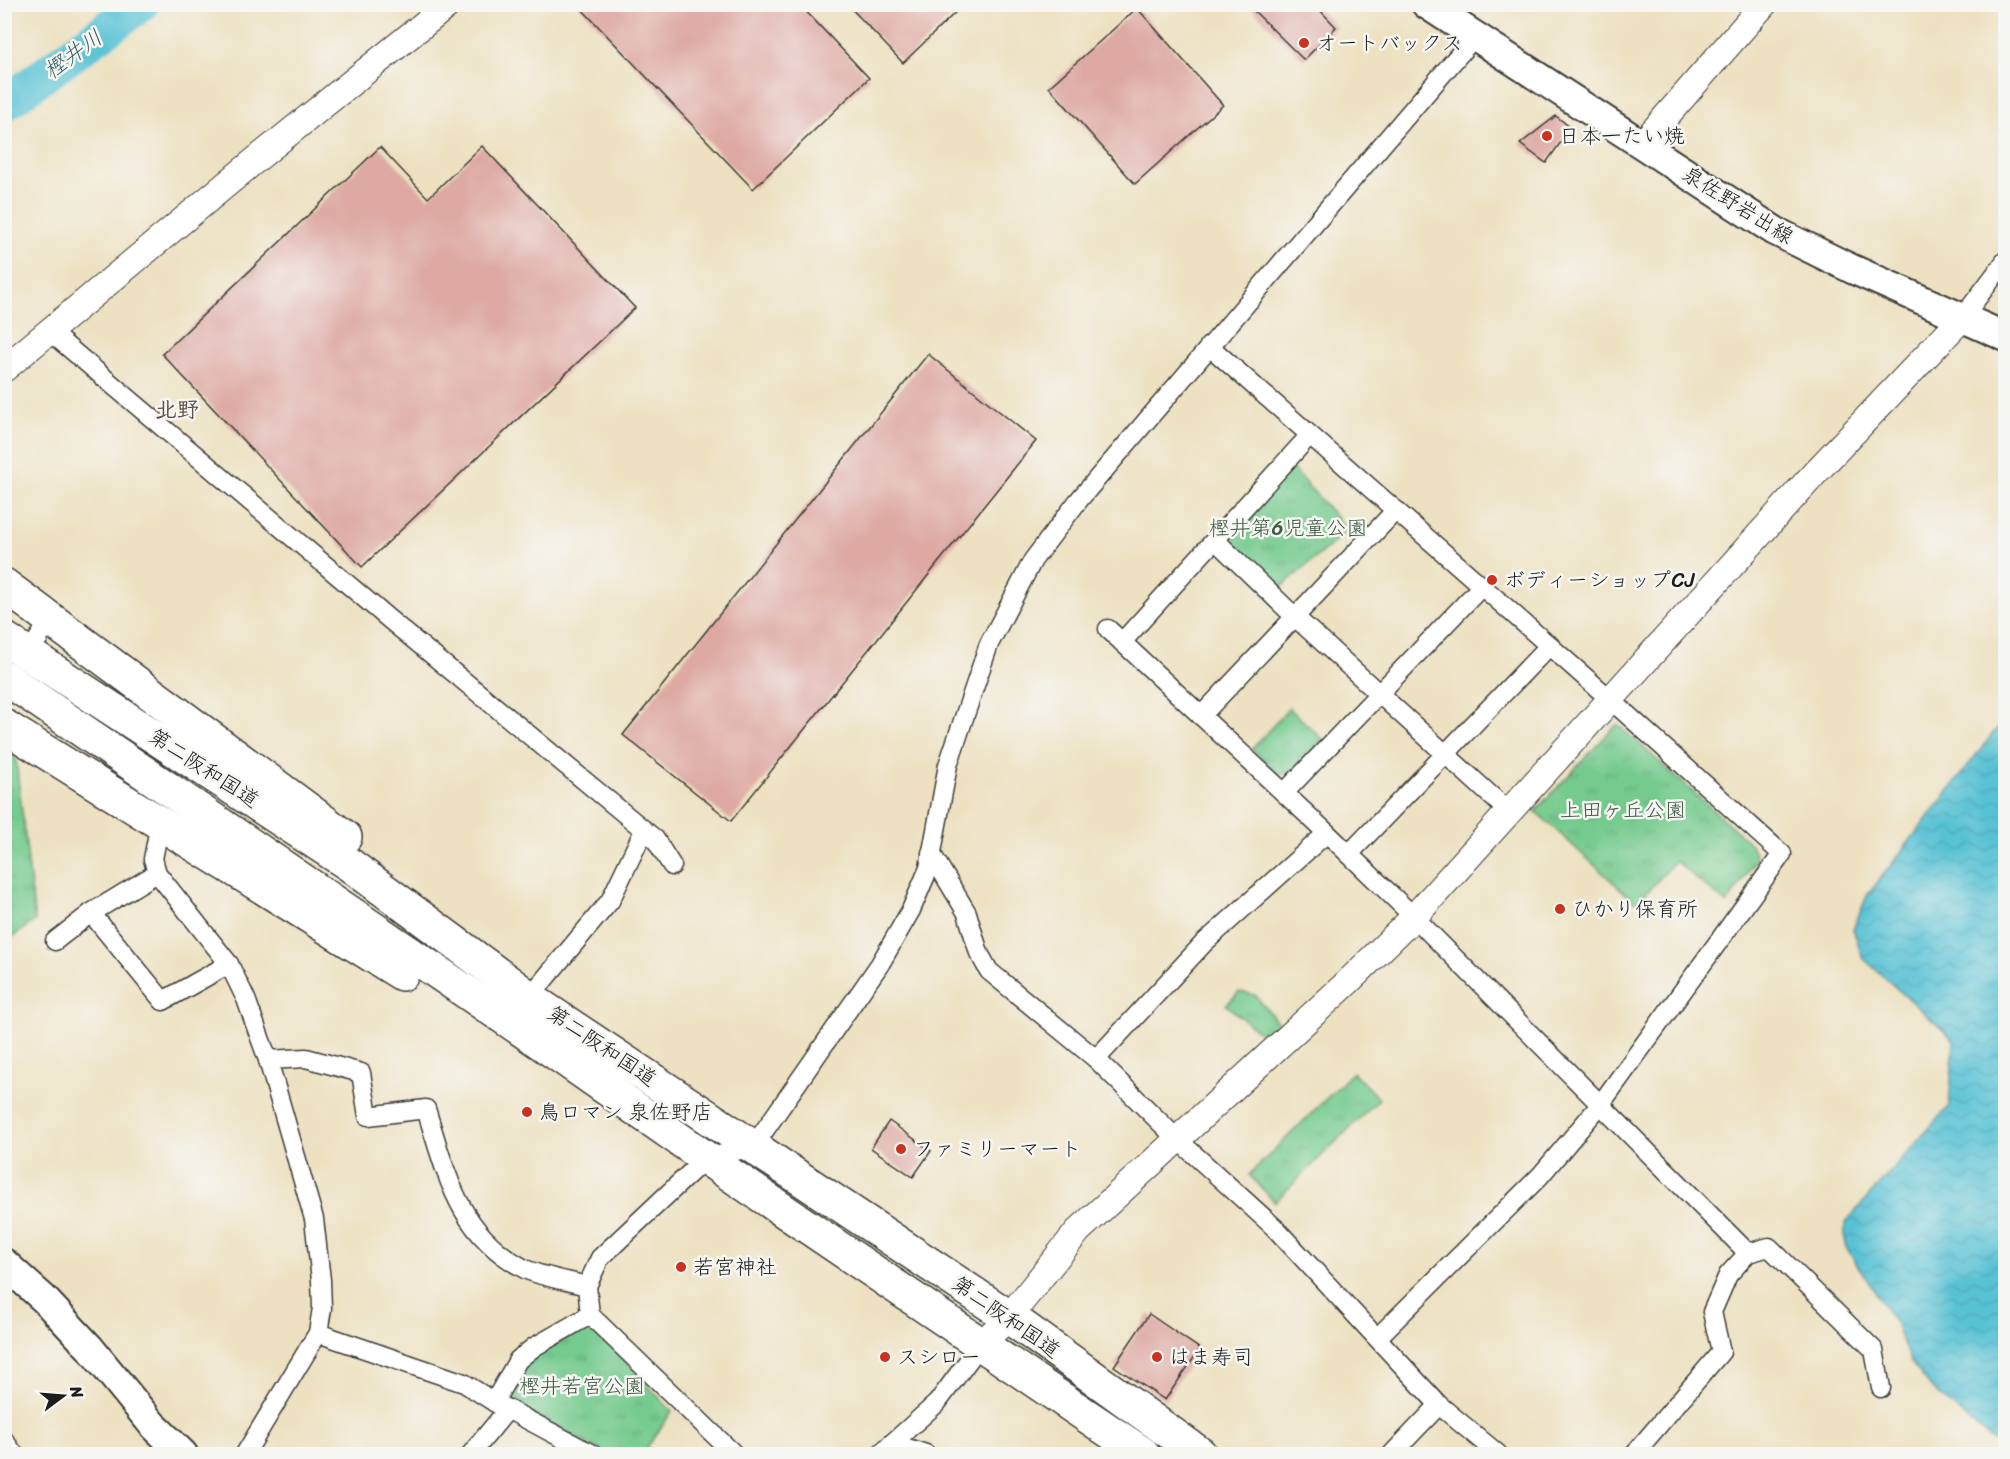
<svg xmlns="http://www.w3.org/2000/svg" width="2010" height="1459" viewBox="0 0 2010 1459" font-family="Sriracha,'Klee One',sans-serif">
  <defs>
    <pattern id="park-tufts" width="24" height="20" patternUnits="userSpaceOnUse" patternTransform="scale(1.5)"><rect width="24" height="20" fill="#75ca8e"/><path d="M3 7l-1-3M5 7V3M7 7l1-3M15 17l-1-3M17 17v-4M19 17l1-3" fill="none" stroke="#65ad7a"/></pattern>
    <pattern id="water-waves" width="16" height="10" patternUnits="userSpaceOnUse" patternTransform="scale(1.5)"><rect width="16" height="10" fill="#59c2d5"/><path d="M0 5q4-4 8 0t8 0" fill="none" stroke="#4da6b6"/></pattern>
  </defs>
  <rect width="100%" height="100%" fill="#f6f6f2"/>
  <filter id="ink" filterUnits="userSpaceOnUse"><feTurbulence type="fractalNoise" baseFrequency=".0167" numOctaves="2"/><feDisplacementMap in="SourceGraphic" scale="12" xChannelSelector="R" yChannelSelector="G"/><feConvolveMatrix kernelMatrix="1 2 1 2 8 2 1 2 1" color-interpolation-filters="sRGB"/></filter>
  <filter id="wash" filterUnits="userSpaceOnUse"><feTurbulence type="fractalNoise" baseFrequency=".008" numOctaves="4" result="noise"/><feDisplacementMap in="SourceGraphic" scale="24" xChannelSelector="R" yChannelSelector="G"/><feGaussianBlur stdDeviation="1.35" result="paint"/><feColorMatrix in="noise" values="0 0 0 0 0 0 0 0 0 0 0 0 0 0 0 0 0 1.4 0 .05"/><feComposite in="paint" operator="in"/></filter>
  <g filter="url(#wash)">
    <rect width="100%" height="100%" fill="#ede1c1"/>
    <!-- park -->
    <g fill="url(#park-tufts)" stroke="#487355" stroke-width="1.5">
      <polygon points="1290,466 1348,530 1279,589 1223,540"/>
      <polygon points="1289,708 1323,739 1292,774 1279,774 1252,749"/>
      <polygon points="1617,724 1751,844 1757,859 1727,904 1675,861 1637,904 1535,811"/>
      <polygon points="5,736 14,742 35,921 5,942"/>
      <polygon points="1239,992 1255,995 1279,1024 1265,1037 1226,1005"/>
      <polygon points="1353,1072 1379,1099 1275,1202 1249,1175"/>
      <polygon points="591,1325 672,1411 643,1454 606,1454 504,1399 525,1361"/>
    </g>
    <!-- water -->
    <polygon fill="url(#water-waves)" stroke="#3a6f78" stroke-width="1.5" points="2005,722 2005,1444 1995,1442 1934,1391 1910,1361 1895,1323 1845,1246 1845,1223 1949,1106 1954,1040 1863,958 1853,929 1867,896 1994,732"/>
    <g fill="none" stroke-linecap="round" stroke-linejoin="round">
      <!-- river -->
      <polyline stroke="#59c2d5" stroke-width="36" points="4,104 141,4"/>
    </g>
    <g id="blocks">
      <!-- building -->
      <g fill="#dea9a3">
        <polygon points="577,4 799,4 869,78 753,189"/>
        <polygon points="847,4 964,4 903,63"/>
        <polygon points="1247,4 1314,4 1336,27 1304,60"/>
        <polygon points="1137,8 1223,105 1135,184 1049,87"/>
        <polygon points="1556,116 1571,128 1546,163 1520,144"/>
        <polygon points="482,146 635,308 362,567 162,354 380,147 428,198"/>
        <polygon points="928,354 1036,441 731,821 623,735"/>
        <polygon points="889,1121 931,1151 913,1177 871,1148"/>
        <polygon points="1149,1314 1200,1349 1165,1400 1114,1366"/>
      </g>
    </g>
  </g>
  <g filter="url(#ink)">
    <use href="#blocks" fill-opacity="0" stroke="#3b3a35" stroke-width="1.5"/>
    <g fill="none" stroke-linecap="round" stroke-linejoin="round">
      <defs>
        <g id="street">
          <polyline points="1963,317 2006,260"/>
          <polyline points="49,331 390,620 655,839 672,866"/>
          <polyline points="1209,346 1611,700 1782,854 1600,1105 1540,1176 1378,1337"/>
          <polyline points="1215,540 1295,617 1509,812"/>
          <polyline points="1108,629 1327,833 1414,917 1748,1253"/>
          <polyline points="38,639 51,619"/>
          <polyline points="1122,642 1310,435"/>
          <polyline points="1201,716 1396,510"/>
          <polyline points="1284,793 1482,586"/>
          <polyline points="160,823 153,859 157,873 229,964 246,999 268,1060 314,1219 321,1280 322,1308 318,1333 245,1454"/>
          <polyline points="931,853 967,913 979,953 989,971 1096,1059 1178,1140 1274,1227 1439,1405 1498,1454"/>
          <polyline points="1349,854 1550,645"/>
          <polyline points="91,913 163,1001 229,964"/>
          <polyline points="55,941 91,913 157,873"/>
          <polyline points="532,994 610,901 644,830"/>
          <polyline points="1096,1059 1204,943 1327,833"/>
          <path d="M268,1060L306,1058L361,1073L368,1116L426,1109C447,1175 458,1234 525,1269C542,1277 569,1281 587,1286"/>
          <polyline points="318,1333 464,1383 494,1402 592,1454"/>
          <polyline points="494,1402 518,1360 534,1347 590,1315"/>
          <polyline points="4,1440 14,1454"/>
          <polyline points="892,1443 926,1454"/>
          <polyline points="471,1454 508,1409"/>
          <polyline points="734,1454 590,1315 587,1286 600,1258 706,1158 753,1147 880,964 911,910 929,868 948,765 989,644 1033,560 1078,501 1475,36"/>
          <polyline points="880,1454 937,1403 980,1345"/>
          <polyline points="1392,1454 1439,1405"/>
          <polyline points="1634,1454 1721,1352 1712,1312 1728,1275 1748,1253 1769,1247 1874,1350 1881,1388"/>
        </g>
        <g id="secondary">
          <polyline points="1642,144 1764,4"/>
          <polyline points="4,369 258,158 449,4"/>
          <polyline points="980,1345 1009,1317 1078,1231 1348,982 1414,917 1815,473 1963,317"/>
        </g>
        <g id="primary">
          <polyline points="1426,4 1775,231 1852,269 2006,337"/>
          <polyline points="4,1263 44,1299 90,1348 152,1424 183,1454"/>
        </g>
        <g id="highway">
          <polyline points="4,585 345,837"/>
          <polyline points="4,638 350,865 538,1004 1009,1317 1200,1454"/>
          <polyline points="4,677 550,1049 706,1158 1143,1454"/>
          <polyline points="4,726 402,974"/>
        </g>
      </defs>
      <!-- street casing -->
      <use href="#street" stroke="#3b3a35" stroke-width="21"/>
      <!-- secondary casing -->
      <use href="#secondary" stroke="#3b3a35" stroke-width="28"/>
      <!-- primary casing -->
      <use href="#primary" stroke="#3b3a35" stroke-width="32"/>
      <!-- highway casing -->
      <use href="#highway" stroke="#3b3a35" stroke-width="36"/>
      <!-- street -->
      <use href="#street" stroke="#fff" stroke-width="18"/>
      <!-- secondary -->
      <use href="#secondary" stroke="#fff" stroke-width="26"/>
      <!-- primary -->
      <use href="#primary" stroke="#fff" stroke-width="28"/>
      <!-- highway -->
      <use href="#highway" stroke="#fff" stroke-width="33"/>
    </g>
  </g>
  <!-- markers -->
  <g fill="#c8321e" stroke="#f6f6f2" stroke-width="2">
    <circle cx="1304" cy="43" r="6"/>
    <circle cx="1547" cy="136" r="6"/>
    <circle cx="1492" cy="580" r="6"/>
    <circle cx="1560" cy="909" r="6"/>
    <circle cx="527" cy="1112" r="6"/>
    <circle cx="901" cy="1149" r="6"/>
    <circle cx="681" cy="1267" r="6"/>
    <circle cx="885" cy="1357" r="6"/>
    <circle cx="1157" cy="1357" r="6"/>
  </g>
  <g text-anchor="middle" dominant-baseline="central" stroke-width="5" stroke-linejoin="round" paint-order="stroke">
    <!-- poi labels -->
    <g font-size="21" fill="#1c1c1c" stroke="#f6f6f2" text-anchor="start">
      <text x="1316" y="43">オートバックス</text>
      <text x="1559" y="136">日本一たい焼</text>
      <text x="1504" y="580">ボディーショップCJ</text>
      <text x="1572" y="909">ひかり保育所</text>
      <text x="539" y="1112">鳥ロマン 泉佐野店</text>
      <text x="913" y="1149">ファミリーマート</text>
      <text x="693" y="1267">若宮神社</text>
      <text x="897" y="1357">スシロー</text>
      <text x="1169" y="1357">はま寿司</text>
    </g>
    <!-- street labels -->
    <g font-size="21" fill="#1c1c1c" stroke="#f6f6f2">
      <text transform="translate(1738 205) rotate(32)">泉佐野岩出線</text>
      <text transform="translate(204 768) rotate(33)">第二阪和国道</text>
      <text transform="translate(602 1046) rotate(34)">第二阪和国道</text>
      <text transform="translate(1006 1317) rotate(35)">第二阪和国道</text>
    </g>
    <!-- park labels -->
    <g font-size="21" fill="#3b5944" stroke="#f6f6f2">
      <text x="1288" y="528">樫井第6児童公園</text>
      <text x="1623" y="810">上田ヶ丘公園</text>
      <text x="582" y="1386">樫井若宮公園</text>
    </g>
    <!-- water labels -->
    <g font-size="22" font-style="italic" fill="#345e66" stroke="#f6f6f2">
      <text transform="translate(73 54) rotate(-36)">樫井川</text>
    </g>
    <!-- neighbourhood labels -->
    <g font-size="22" font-weight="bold" fill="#604d4b" stroke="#f6f6f2">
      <text x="177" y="409">北野</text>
    </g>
  </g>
  <!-- margin -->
  <rect width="2010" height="1459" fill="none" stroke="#f6f6f2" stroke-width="24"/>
  <!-- north arrow -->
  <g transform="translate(63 1396) rotate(74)" stroke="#f6f6f2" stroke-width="4.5" paint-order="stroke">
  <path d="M0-4.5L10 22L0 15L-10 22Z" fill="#1c1c1c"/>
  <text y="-9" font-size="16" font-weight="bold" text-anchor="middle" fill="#1c1c1c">N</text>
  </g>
</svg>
